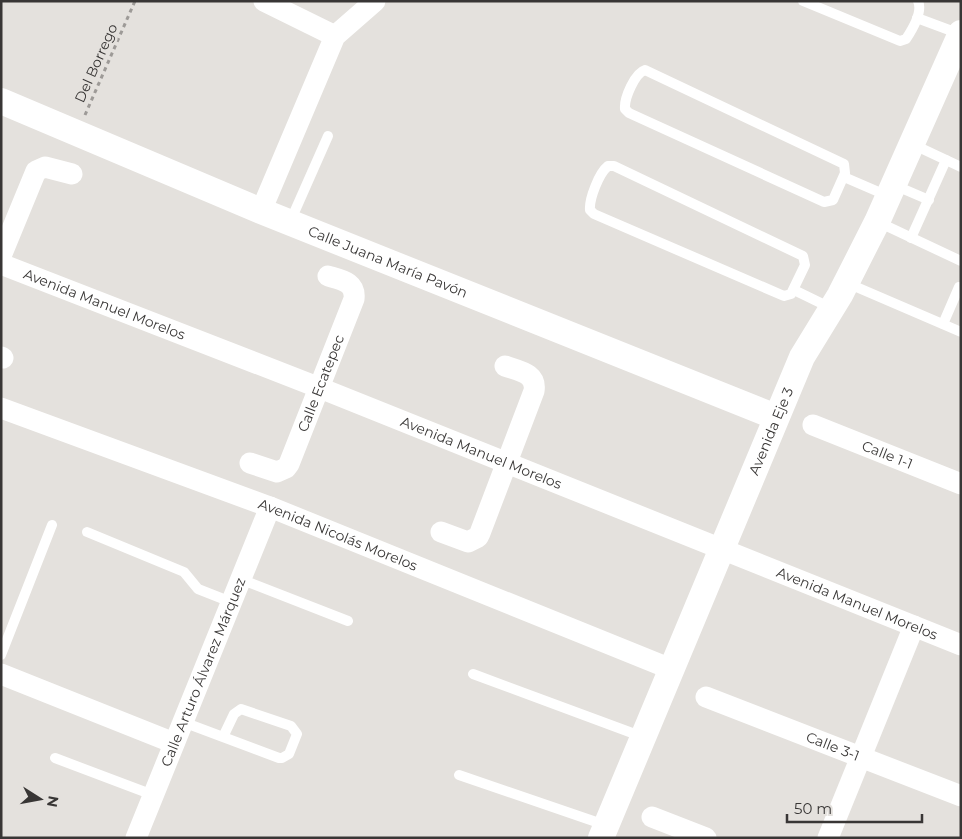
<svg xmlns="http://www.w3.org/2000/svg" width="962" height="839" viewBox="0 0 962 839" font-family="Montserrat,sans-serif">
  <rect width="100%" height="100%" fill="#e4e1dd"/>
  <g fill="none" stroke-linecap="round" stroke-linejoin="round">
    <!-- path -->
    <polyline stroke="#9d9a97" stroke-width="3" stroke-dasharray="4 4" stroke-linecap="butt" points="85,115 135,1"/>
    <!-- service -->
    <g stroke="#fff" stroke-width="10">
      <path d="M803,1L900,41L906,39C912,30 923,12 918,1"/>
      <polyline points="917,18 960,34"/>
      <path d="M645,70L844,164L845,173L833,200L824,202L629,113L625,109C624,98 635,73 645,70Z"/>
      <polyline points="912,144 961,167"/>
      <path d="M608,166H614L803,256L805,265L791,294L784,296L594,214L590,210C589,199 599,173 608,166Z"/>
      <polyline points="844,177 888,196"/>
      <polyline points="894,185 929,200"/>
      <polyline points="290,222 328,136"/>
      <polyline points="878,222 961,261"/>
      <polyline points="911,238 946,160"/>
      <polyline points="847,283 961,332"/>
      <polyline points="794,290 831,308"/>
      <polyline points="943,324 959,287"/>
      <polyline points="87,532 184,572 198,589 231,602"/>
      <polyline points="240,579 348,621"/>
      <polyline points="1,655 52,525"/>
      <polyline points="473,674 643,737"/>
      <polyline points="183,722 279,758 282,758 289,754 297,734 291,726 241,709 234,714 223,737"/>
      <polyline points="55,758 153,795"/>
      <polyline points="459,775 605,825"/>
    </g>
    <!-- minor -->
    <g stroke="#fff" stroke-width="21">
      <polyline points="264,1 335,36"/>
      <polyline points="261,211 335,36 375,1"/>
      <polyline points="1,256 36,171 45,167 72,174"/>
      <path id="s1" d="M1,264L320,388L961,645"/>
      <polyline points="1,357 3,358"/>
      <path id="s2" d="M1,408L270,507L671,669"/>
      <path id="s3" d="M813,425L961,484"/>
      <path id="s4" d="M250,463L277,472L286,468L289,464L354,299C356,282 342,280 328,276"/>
      <path d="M441,532L468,542L478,537L480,533L534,391C537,373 519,371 505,366"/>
      <polyline points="1,674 174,743"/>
      <path id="s5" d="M706,697L961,796"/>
      <polyline points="652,817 706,838"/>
      <path id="s6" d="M136,838L270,507"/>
      <polyline points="828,838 914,626"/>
    </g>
    <!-- tertiary -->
    <g stroke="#fff" stroke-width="26">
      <path id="s7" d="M1,101L261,211L776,417"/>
      <path id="s8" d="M601,838L802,357L840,295L877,222L961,33"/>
    </g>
  </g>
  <g text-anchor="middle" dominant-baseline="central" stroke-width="5" stroke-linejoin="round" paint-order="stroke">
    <!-- street labels -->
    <g font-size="14" fill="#383635" stroke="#e4e1dd">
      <text transform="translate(96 63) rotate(-66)">Del Borrego</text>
      <text stroke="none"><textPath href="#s7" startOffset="419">Calle Juana María Pavón</textPath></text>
      <text stroke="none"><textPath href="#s1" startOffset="111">Avenida Manuel Morelos</textPath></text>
      <text stroke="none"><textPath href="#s4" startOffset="130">Calle Ecatepec</textPath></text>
      <text stroke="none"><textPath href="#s8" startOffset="441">Avenida Eje 3</textPath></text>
      <text stroke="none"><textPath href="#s1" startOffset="516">Avenida Manuel Morelos</textPath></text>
      <text stroke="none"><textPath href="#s3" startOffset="80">Calle 1-1</textPath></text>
      <text stroke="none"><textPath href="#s2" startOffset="360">Avenida Nicolás Morelos</textPath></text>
      <text stroke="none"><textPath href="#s1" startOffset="921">Avenida Manuel Morelos</textPath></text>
      <text stroke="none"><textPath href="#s6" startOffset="179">Calle Arturo Álvarez Márquez</textPath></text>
      <text stroke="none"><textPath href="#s5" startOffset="136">Calle 3-1</textPath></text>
    </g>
  </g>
  <!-- border -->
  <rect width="962" height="839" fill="none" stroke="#383635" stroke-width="5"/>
  <!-- north arrow -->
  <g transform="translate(40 799) rotate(101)" stroke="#e4e1dd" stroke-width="4" paint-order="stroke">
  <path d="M0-4L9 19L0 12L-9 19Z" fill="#383635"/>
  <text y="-8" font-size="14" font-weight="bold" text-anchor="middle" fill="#383635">N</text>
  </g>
  <!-- scale -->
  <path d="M787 814v8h135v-8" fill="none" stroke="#383635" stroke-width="2.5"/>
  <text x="794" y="814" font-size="15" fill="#383635" stroke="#e4e1dd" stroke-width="4" paint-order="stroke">50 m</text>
</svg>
